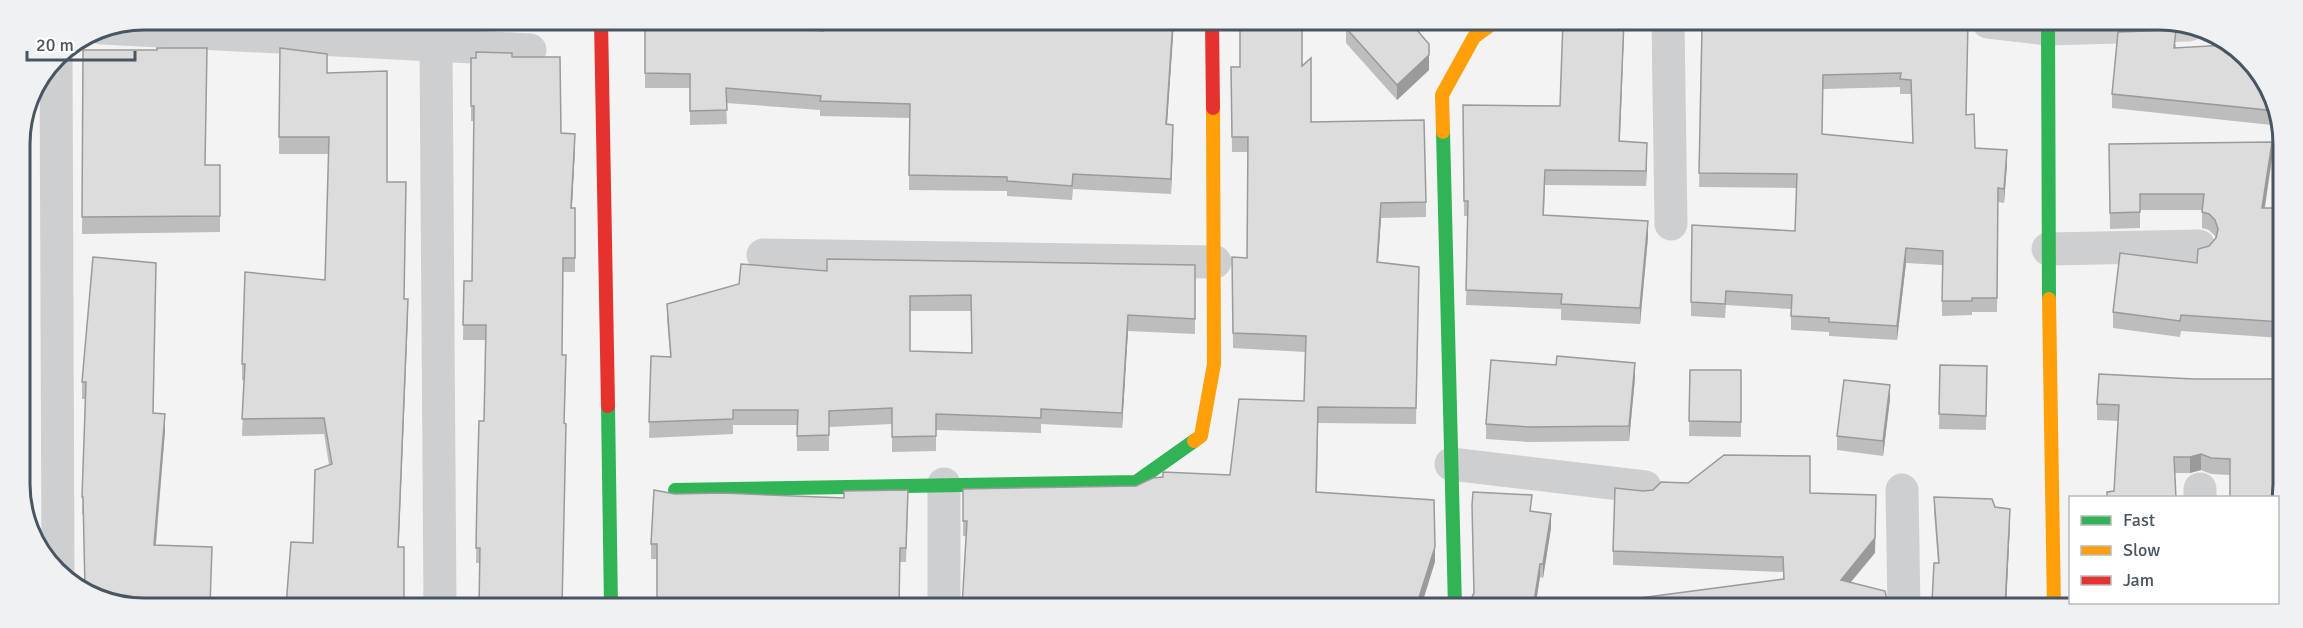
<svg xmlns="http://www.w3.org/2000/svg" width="2303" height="628" viewBox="0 0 2303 628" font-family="Signika,sans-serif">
  <rect width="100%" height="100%" fill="#f3f3f3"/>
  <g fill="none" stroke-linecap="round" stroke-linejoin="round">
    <!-- street -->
    <g stroke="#cdcfd1" stroke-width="33">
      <polyline points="1668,21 1671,224"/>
      <polyline points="1988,22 2047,29 2189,25"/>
      <polyline points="705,23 861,20"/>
      <polyline points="102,28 530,50"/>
      <polyline points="436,46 440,606"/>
      <polyline points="56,56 58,573"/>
      <polyline points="2048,249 2199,246"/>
      <polyline points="763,255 1215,262"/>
      <polyline points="1451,464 1645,487"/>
      <polyline points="944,484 944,607"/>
      <polyline points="2200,489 2200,498"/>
      <polyline points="1902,490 1904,608"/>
    </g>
    <!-- fast -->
    <g stroke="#30b455" stroke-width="14">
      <polyline points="2048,22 2049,299"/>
      <polyline points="1443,132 1455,607"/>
      <polyline points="608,406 611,607"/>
      <polyline points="675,490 1136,482 1194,441"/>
    </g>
    <!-- slow -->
    <g stroke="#ff9f0a" stroke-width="14">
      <polyline points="1443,132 1442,95 1474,37 1496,21"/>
      <polyline points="2049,299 2054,608"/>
      <polyline points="1194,441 1201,436 1214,364 1213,108"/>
    </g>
    <!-- jam -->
    <g stroke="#e5322d" stroke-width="14">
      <polyline points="601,20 608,406"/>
      <polyline points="1212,21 1213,108"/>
    </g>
  </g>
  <!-- wall -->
  <g fill="#bdbdbe" fill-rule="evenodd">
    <polygon points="478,20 511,20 511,30 478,29"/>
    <polygon points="645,21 705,27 823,31 995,22 1112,24 1174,21 1167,124 1173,139 1171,194 1073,189 1072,200 1007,196 1007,191 909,190 909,118 820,116 820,110 726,103 727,124 690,125 690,88 645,88"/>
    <path d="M1968,22L1966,115L1975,148L2007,164L2004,203L1998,202L1997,312H1972V315L1942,316V265L1906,263L1897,340L1829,336V332L1791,330V309L1726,305L1725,318L1691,316V302L1795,231L1797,188L1699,187L1702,28L1793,29ZM1900,87V94H1911L1913,143L1822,134L1823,89Z"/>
    <polygon points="1346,28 1429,70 1397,100 1346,43"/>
    <polygon points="1624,30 1620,141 1647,159 1646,186 1545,185 1544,215 1648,237 1640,324 1561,320 1561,309 1466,305 1468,216 1464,216 1463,105 1560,106"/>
    <polygon points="2176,44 2176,48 2247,56 2281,119 2281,126 2112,108 2112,94"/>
    <polygon points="280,48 327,73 387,182 404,299 408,316 313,543 329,465 324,434 242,436 244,381 242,380 242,364 325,280 329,154 279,154"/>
    <polygon points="83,50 205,165 220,165 220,232 82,234"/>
    <polygon points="512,57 561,133 575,148 572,208 575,208 575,272 563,272 480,563 476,563 477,493 484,421 486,340 463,340 464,281 472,281 474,121 471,121 471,58"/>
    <polygon points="1302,66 1311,122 1426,202 1426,217 1381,218 1378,262 1419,267 1416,424 1318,423 1317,492 1435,562 963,536 963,489 1136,486 1230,475 1304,401 1305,352 1233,348 1232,257 1247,258 1248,152 1232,152 1231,67"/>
    <polygon points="2109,144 2272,158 2265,208 2281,208 2281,338 2181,331 2180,337 2113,328 2113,312 2197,263 2216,239 2215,236 2209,230 2202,228 2202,210 2140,210 2140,228 2110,229"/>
    <polygon points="93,257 153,413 165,431 156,545 210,606 83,514 82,514 86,399 82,399 82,382"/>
    <path d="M1195,265V334L1128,331L1122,428L1041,424V433L936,430V451L892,452V424L829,427V451H797V425H733V434L649,438L651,356H670L667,319V304L827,271ZM910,311H971L972,353L910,351Z"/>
    <polygon points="1940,365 1987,366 1986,430 1939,429"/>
    <polygon points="1690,370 1741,370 1741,437 1689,436"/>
    <polygon points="1635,378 1629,441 1528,442 1486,439 1486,424"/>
    <polygon points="2193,379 2281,379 2230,475 2211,474 2201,470 2190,473 2175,473 2114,491 2118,421 2097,420 2097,404"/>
    <polygon points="1890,399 1883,456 1837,450 1837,436"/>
    <polygon points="1643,491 1810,493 1876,509 1875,553 1783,579 1783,572 1613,565 1613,551"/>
    <polygon points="675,494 844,498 908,505 906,562 651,559 651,544"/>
    <polygon points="1934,497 1995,507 2010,523 2006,608 1915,608 1932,602 1938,563 1934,511"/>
    <polygon points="1531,511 1551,528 1543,578 1540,577 1535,608 1468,608 1473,593"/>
  </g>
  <!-- shaded-wall -->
  <g fill="#9a9a9b">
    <polygon points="1173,21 1174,21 1166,139 1166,124"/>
    <polygon points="1624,21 1624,30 1619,157 1619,141"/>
    <polygon points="1429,55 1429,70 1397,100 1397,85"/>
    <polygon points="1173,125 1173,139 1171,194 1171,179"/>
    <polygon points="575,134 575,148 571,222 571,208"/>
    <polygon points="2272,142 2272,158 2262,224 2262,208"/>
    <polygon points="1647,143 1647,159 1646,186 1646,171"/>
    <polygon points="2007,150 2007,164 2004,203 2004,189"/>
    <polygon points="1381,203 1381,218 1377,277 1377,262"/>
    <polygon points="1648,221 1648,237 1640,324 1640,308"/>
    <polygon points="1906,248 1906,263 1897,340 1897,326"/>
    <polygon points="408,299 408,316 398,563 398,547"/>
    <polygon points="1128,315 1128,331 1122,428 1122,413"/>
    <polygon points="1635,363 1635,378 1629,441 1629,426"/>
    <polygon points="1890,385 1890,399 1883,456 1883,441"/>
    <polygon points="165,414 165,431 154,562 154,545"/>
    <polygon points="2201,454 2201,470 2190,473 2190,457"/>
    <polygon points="1876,495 1875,553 1841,594 1841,580"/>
    <polygon points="2010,509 2010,523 2006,608 2005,608"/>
    <polygon points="1551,514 1551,528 1543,578 1543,564"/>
    <polygon points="1435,547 1435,562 1421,607 1416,607"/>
    <polygon points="1540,564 1540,577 1535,608 1533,608"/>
  </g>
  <!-- building -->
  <g fill="#dcdcdd" stroke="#9a9a9b" stroke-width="1.5" fill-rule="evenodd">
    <polygon points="872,20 994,21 994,22 1112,24 1112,21 1173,21 1166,124 1173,125 1171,179 1073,174 1072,186 1007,181 1007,177 909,175 910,104 820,101 821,96 726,88 727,110 690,111 690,74 645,73 645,21 693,22 705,27 752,26 823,31 823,25 862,24"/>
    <polygon points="1240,21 1302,21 1302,66 1311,58 1311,122 1424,120 1426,202 1381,203 1377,262 1419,267 1416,408 1318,407 1316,492 1434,500 1435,547 1416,607 962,607 967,521 963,521 963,489 1136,486 1153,478 1163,477 1163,472 1230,475 1239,399 1304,401 1306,336 1233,333 1232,257 1247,258 1248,137 1232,137 1231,67 1240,67"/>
    <polygon points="1354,21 1409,21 1429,44 1429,55 1397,85 1346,28"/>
    <polygon points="1563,21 1624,21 1619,141 1647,143 1646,171 1545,170 1543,215 1648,221 1640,308 1561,304 1562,294 1466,290 1468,201 1464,201 1463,105 1560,106"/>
    <path d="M1793,21L1968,22L1966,115L1974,114L1975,148L2007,150L2004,189L1998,188L1997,298H1972V301H1942L1943,251L1906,248L1897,326L1829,322V318L1791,316L1792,295L1726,291L1725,304L1691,302L1692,225L1795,231L1797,174L1699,173L1702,28L1793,29ZM1901,73L1900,79L1911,80L1913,143L1822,134L1823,75Z"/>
    <polygon points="2176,30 2174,48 2227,45 2247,56 2277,111 2112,94 2118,32"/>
    <polygon points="157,48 207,48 205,165 220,165 220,216 82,217 83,50 157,50"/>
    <polygon points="280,48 327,54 327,73 387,71 387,182 406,182 404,299 408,299 398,547 404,547 404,606 286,606 291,542 313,543 315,470 332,464 324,418 242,419 245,364 242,364 245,272 325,280 329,137 279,137"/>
    <polygon points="476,52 512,53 512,57 560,57 561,133 575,134 571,208 575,208 575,258 563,258 562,355 566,355 564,423 566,424 562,607 479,606 480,548 476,548 477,493 479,421 484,421 486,325 463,325 464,281 472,281 474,106 471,106 471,58 476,58"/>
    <polygon points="2272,142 2262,208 2281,208 2281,322 2181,315 2180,321 2113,312 2120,253 2197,263 2198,249 2209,246 2216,238 2218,229 2215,220 2209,214 2202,212 2204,194 2140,194 2140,212 2110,213 2109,144"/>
    <polygon points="93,257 156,263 153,413 165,414 154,545 212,547 210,606 119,606 85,588 83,497 82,497 86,382 82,382"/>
    <path d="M827,259L1195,265V319L1128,315L1122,413L1041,409V418L936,414V436L892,437V408L829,411V435L797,436L798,410H733V419L649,422L651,356L671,357L667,304L739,284L741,264L827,271ZM971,295L972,353L910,351V296Z"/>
    <polygon points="1557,356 1635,363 1629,426 1528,427 1486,424 1491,360 1556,365"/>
    <polygon points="1940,365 1987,366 1986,416 1939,414"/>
    <polygon points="1690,370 1741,370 1741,422 1689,421"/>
    <polygon points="2099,374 2193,379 2281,379 2281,509 2277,515 2277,498 2230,498 2230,459 2211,458 2201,454 2190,457 2174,457 2176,498 2107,498 2107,492 2114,491 2119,405 2097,404"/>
    <polygon points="1844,380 1890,385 1883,441 1837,436"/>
    <polygon points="1724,455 1810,456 1810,493 1876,495 1875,538 1841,580 1885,591 1888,604 1893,608 1602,608 1602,603 1784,579 1783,557 1613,551 1615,488 1643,491 1653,490 1661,482 1688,483"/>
    <polygon points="654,490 675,494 721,493 844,498 844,491 908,490 906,548 900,548 899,607 657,607 657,544 651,544"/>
    <polygon points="1473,492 1532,495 1530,511 1551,514 1543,564 1540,564 1533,608 1468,608 1468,605 1474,593 1472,505"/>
    <polygon points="1934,497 1992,499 1995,507 2010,509 2005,608 1915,608 1921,600 1932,602 1934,563 1939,563"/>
    <polygon points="2105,603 2180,603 2167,608 2105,608"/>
  </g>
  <!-- crop -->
  <path d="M0 0H2303V628H0ZM144 30H2159A114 114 0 0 1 2273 144V484A114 114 0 0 1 2159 598H144A114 114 0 0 1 30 484V144A114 114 0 0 1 144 30Z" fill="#f0f1f2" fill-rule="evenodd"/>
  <path fill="none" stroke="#495560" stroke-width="3" d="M144 30H2159A114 114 0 0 1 2273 144V484A114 114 0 0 1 2159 598H144A114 114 0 0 1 30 484V144A114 114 0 0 1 144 30Z"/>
  <!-- legend -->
  <rect x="2069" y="496" width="210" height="108" fill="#ffffff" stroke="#b6bbbf" stroke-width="1.5"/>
  <rect x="2081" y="516" width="30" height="9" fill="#30b455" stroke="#b6bbbf" stroke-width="1.5"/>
  <text x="2123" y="526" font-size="18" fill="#495560">Fast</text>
  <rect x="2081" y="546" width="30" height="9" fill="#ff9f0a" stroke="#b6bbbf" stroke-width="1.5"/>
  <text x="2123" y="556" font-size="18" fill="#495560">Slow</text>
  <rect x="2081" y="576" width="30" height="9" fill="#e5322d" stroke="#b6bbbf" stroke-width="1.5"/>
  <text x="2123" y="586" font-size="18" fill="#495560">Jam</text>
  <!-- scale -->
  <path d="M27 51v9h108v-9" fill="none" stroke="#495560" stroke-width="3"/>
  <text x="36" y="51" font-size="18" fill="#495560" stroke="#ffffff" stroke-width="4.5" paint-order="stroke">20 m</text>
</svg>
